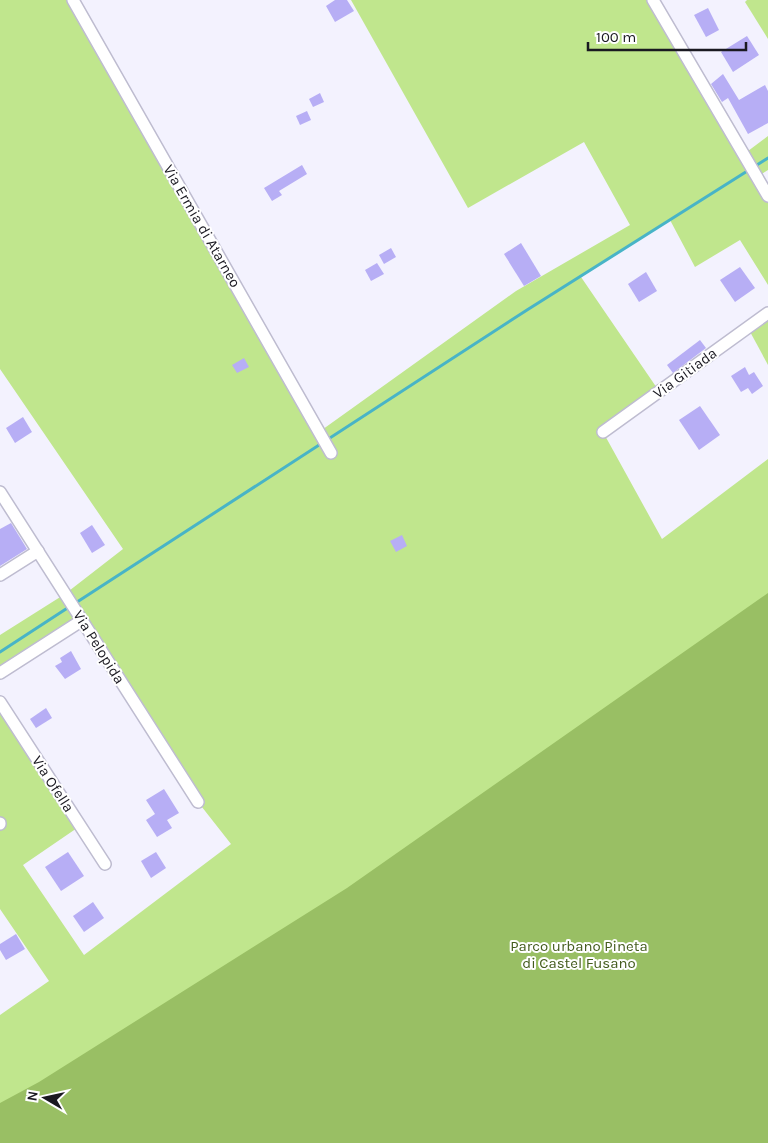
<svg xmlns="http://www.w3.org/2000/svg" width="768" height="1143" viewBox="0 0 768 1143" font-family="Karla,sans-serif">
  <rect width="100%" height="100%" fill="#f3f2fe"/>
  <!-- green -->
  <g fill="#c0e68d">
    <polygon points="0,0 73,0 319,432 516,291 630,225 584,142 468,208 351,0 653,0 744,154 768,136 768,170 757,177 768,195 768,285 740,240 695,267 670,220 581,277 659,391 603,432 662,539 768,459 768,693 70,1143 0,1143 0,1015 49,981 0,909 0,703 80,826 23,865 84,955 231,844 198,802 81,621 0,673 0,635 65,594 123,549 0,369"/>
    <polygon points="747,0 768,0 768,39 745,2"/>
    <polygon points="768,313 768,365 748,328"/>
  </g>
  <!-- forest -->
  <polygon fill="#99bf64" points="768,593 768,1143 0,1143 0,1103 39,1082 347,888"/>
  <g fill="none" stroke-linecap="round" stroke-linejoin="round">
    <!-- stream -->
    <g stroke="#48b4c7" stroke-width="3">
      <polyline points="74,604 527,310 768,158"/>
      <polyline points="0,652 69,607"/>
    </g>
  </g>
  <!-- building -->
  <g fill="#b7aef5">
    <polygon points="335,0 347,0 354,11 335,22 326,6"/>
    <polygon points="708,8 719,30 706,37 694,15"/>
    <polygon points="747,36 759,55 733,72 721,52"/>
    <polygon points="723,74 739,100 765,85 768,91 768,123 748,134 728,98 722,102 711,84"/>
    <polygon points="320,93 324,102 313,107 309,99"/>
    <polygon points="307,111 311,120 300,125 296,116"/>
    <polygon points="302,165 307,174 279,191 282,195 272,201 264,188"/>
    <polygon points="521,243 541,276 524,286 504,254"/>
    <polygon points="391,248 396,257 384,264 379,255"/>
    <polygon points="377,263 384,274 371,281 365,270"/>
    <polygon points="740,267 755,288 735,302 720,280"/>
    <polygon points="646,272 657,291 639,302 628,284"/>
    <polygon points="700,340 706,348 673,373 667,365"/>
    <polygon points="244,358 249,367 237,373 232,365"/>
    <polygon points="745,367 749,375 754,372 763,386 752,394 748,388 741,392 731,376"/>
    <polygon points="700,406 720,435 699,450 679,420"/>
    <polygon points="23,417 32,432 15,443 6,428"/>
    <polygon points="11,523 27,549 0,566 0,529"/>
    <polygon points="92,525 105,545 92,553 80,533"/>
    <polygon points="402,535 407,546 396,552 390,541"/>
    <polygon points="71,651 81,669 65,679 55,666 62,662 60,658"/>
    <polygon points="46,708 52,718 36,728 30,719"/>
    <polygon points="164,789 179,813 167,820 172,828 157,837 146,820 155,814 146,800"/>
    <polygon points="68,852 84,876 61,891 45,867"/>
    <polygon points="156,852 166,868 151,878 141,861"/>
    <polygon points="93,902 104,918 84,932 73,916"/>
    <polygon points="16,934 25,949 6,960 0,950 0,944"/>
  </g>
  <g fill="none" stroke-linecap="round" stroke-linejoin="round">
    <defs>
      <g id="minor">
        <polyline points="73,0 331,453"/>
        <polyline points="653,0 768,196"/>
        <polyline points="603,432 768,313"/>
        <polyline points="0,492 198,802"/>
        <polyline points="0,575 38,551"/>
        <polyline points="0,673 81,621"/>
        <polyline points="0,702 105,864"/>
        <polyline points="0,823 0,824"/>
      </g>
    </defs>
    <!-- minor casing -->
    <use href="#minor" stroke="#bebcd0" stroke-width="14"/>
    <!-- minor -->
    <use href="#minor" stroke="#fff" stroke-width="11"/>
  </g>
  <g text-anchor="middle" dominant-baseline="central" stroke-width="4" stroke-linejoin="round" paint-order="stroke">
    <!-- street labels -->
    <g font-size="15" fill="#1a1921" stroke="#fff">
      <text transform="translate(202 226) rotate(60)">Via Ermia di Atarneo</text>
      <text transform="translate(685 373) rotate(-36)">Via Gitiada</text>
      <text transform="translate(99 647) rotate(58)">Via Pelopida</text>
      <text transform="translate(53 784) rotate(57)">Via Ofella</text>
    </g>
    <!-- park labels -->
    <g font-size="15" fill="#445c1d" stroke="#fff">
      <text x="579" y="946">Parco urbano Pineta<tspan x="579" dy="17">di Castel Fusano</tspan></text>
    </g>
  </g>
  <!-- north arrow -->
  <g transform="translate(45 1098) rotate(279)" stroke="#ffffff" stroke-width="4" paint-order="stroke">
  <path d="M0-4L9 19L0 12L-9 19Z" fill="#1a1921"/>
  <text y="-8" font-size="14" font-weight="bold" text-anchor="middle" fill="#1a1921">N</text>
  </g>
  <!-- scale -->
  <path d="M588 42v8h158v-8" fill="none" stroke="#1a1921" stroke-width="2.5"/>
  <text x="596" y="42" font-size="15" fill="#1a1921" stroke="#ffffff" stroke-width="4" paint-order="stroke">100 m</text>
</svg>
